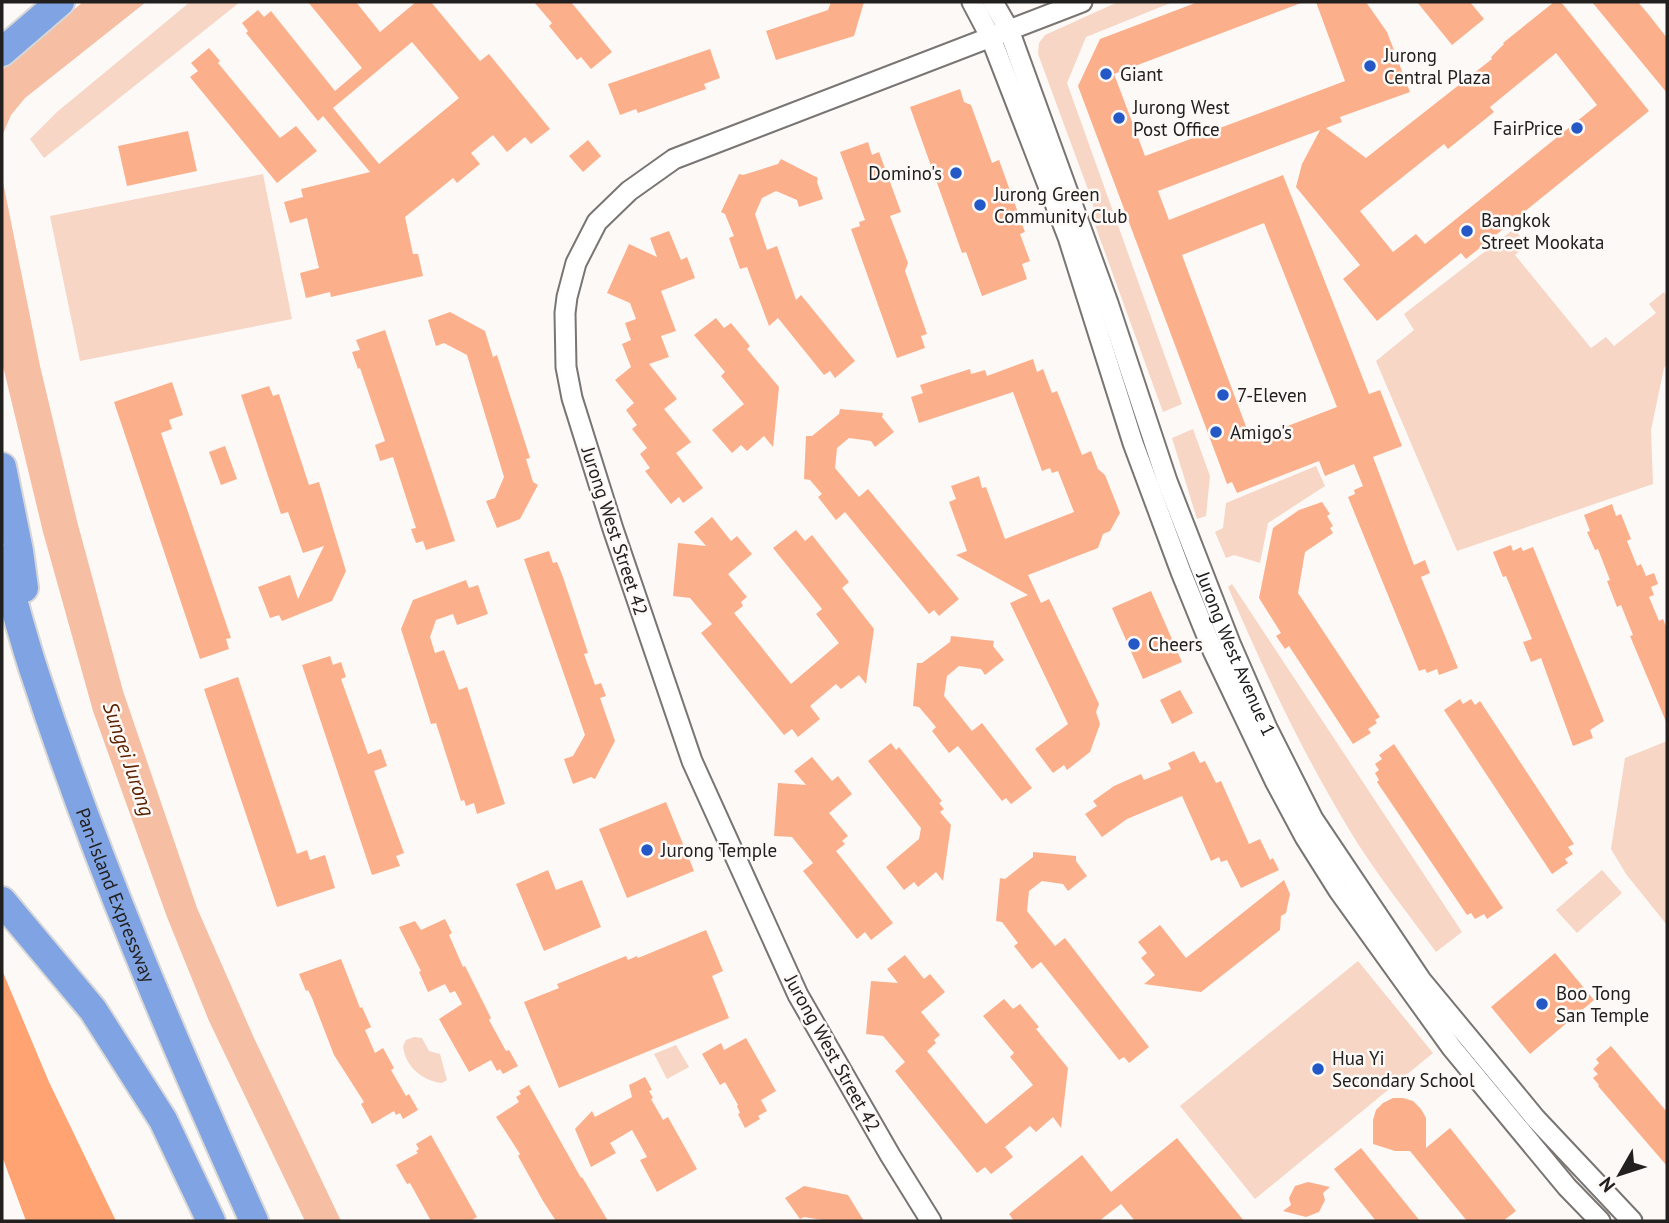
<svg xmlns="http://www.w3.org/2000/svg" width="1669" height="1223" viewBox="0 0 1669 1223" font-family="'PT Sans',sans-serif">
  <rect width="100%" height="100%" fill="#fdf9f7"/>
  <!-- green -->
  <g fill="#f7d6c5">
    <polygon points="190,2 240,2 44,158 30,139 57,112"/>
    <polygon points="1118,2 1173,2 1086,37 1067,83 1182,404 1163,412 1095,225 1093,203 1038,54 1039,43 1045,35"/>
    <polygon points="263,174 292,319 80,361 50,216"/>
    <polygon points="1514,229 1527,245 1515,255 1591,348 1606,337 1614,346 1656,313 1649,304 1664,292 1667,297 1667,364 1664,368 1651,430 1653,484 1457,551 1376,361 1414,330 1404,314"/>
    <polygon points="1193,429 1210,476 1206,516 1197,519 1172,438"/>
    <polygon points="1316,466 1325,486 1268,523 1260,563 1234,555 1226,558 1215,532 1223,528 1226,503"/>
    <path d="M1232,584L1462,932L1436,952C1410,916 1382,881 1358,844C1307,762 1266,676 1228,587Z"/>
    <polygon points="1667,741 1667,925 1626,874 1611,849 1625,758"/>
    <polygon points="1602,870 1622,893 1577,933 1556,910"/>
    <polygon points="1358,961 1433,1053 1255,1199 1180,1106"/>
    <path d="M414,1037L422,1038L429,1051L440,1054L447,1080L442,1083C422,1081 405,1066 403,1046L406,1040Z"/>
    <polygon points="676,1045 689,1067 667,1079 654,1054"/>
  </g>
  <!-- forest -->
  <polygon fill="#ffa373" points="2,970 49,1082 116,1221 26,1221 2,1156"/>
  <!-- water -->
  <g fill="#f6bea2">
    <polygon points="83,2 146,2 25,98 11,115 2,136 2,70"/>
    <polygon points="2,177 40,366 77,521 123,691 197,908 254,1038 341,1221 305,1221 209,1021 167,917 93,711 43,532 2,362"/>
  </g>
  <!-- building -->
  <g fill="#fbb08b" fill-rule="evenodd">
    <path d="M308,2H356L380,32L416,2H431L480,61L489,54L550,129L531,144L525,137L507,152L493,135L471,153L480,164L457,183L453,178L405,217L413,254H418L423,276L331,297L330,292L306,298L300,273L319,268L307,218L290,223L284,202L303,197L301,189L370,172L323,116L318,121L246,33L248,31L242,23L258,10L264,17L271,11L335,91L362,68ZM412,42L459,98L379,164L333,108Z"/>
    <polygon points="534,2 571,2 612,52 591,69 581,57 577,60 549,26 552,23"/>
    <polygon points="831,2 864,2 854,36 776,60 766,31 828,10"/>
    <path d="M1198,2L1301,3L1114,74L1145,156L1345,81L1316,2H1366L1387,32L1410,92L1340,117L1342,122L1326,128L1366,158L1492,59L1491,57L1504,44L1503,43L1554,2H1561L1649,111L1466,259L1461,253L1377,321L1343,279L1360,265L1296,187L1302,164L1320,130L1158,191L1169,220L1283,175L1369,394L1380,390L1402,446L1373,457L1414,565L1425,560L1430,573L1421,577L1458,668L1439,675L1437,669L1427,673L1425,669L1419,671L1372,556L1348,497L1355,494L1354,490L1363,486L1354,464L1325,476L1319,461L1237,493L1232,482L1227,484L1078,86L1100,39ZM1556,53L1597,105L1425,244L1416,234L1393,252L1360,211L1444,144L1448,149L1494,112L1490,107ZM1264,223L1337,407L1251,440L1182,255Z"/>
    <polygon points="1417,2 1470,2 1484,19 1452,45"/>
    <polygon points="1592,2 1638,2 1649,15 1667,38 1667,93"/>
    <polygon points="209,48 220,61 218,63 280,138 296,126 317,151 277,183 190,77 198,71 191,63"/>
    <polygon points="710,49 720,78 704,84 706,89 638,113 636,109 620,115 608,84"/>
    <polygon points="960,89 964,102 971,105 992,163 999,160 1025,232 1020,234 1030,261 1022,264 1027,279 982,296 966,252 962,253 910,107"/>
    <polygon points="188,131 197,171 127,186 118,146"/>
    <polygon points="588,140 601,156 583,172 569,156"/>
    <polygon points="868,142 872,155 879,152 901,212 890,216 908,263 905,271 927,334 921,336 925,348 897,358 851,229 860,226 859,222 865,220 840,152"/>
    <polygon points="781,159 818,178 817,182 823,199 799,207 797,200 776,191 762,198 755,214 767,250 777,246 796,300 801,295 855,361 835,378 830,371 824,375 778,318 769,326 747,267 740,269 729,238 734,236 725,214 721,212 739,174 743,175 778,164"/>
    <polygon points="669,231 681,260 687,257 695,278 661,291 676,331 661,336 669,357 649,364 677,399 664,409 691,442 676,453 703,488 683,503 679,497 671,504 645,471 650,468 640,454 647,448 632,429 637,425 626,410 634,403 615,380 631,367 622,344 631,340 625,323 636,319 630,303 607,293 629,244 657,257 650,238"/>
    <polygon points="450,312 485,331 493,357 497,355 530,458 526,459 533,482 538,485 520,519 497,528 486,501 495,498 504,477 467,355 444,343 436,346 428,320"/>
    <polygon points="716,318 724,328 731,323 750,346 747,349 779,387 773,447 764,436 747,451 741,445 732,453 712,430 744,404 721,376 725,372 694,335"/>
    <polygon points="385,330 455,541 426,550 423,541 416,543 411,529 416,528 393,457 380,461 375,445 385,441 360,368 358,369 352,352 360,350 356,340"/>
    <polygon points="1033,359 1037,372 1043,369 1052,393 1057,391 1082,455 1091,451 1098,469 1105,475 1120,513 1110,531 1103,534 1098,548 1028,575 1041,603 1049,599 1099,704 1096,712 1100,724 1090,752 1067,770 1064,765 1053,773 1035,749 1068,724 1010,603 1028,595 956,555 967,551 949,502 956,499 951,486 979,476 982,488 986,487 1005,539 1074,512 1058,471 1052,473 1050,468 1042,471 1013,392 919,423 911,397 923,393 920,385 970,369 971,374 985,370 987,376"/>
    <polygon points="172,382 183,415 169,420 172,429 161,433 231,638 226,639 229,649 200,659 114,402"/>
    <polygon points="269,386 273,396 279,394 309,485 319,482 346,571 332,601 282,621 279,615 270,618 258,587 290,575 298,599 324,546 303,553 288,512 281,514 267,473 241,395"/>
    <polygon points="840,409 883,413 882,417 894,432 875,447 871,441 849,438 837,448 835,468 859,497 868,489 959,599 939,616 934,610 929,614 845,512 836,520 818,497 822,494 810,480 804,479 806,436 812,436 839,414"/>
    <polygon points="225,446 237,479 221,485 209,452"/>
    <polygon points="1322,502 1330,514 1327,516 1333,526 1330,528 1333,533 1305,552 1298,593 1380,717 1375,720 1377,723 1368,729 1371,733 1353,744 1289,646 1285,649 1276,636 1281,633 1259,598 1273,528 1299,510"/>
    <polygon points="1612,504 1616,516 1621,514 1631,539 1627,541 1637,566 1641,564 1646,576 1654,573 1658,584 1651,587 1654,595 1649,597 1659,621 1663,619 1667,629 1667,724 1630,636 1633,635 1621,605 1617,607 1607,581 1610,580 1598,549 1595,550 1587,532 1590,531 1584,515"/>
    <polygon points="712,517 731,541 737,536 752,554 728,574 747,597 741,602 743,606 734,613 791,684 839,643 816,614 822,609 819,605 773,548 796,530 805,541 812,535 849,582 842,588 874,629 866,684 859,675 841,689 836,684 810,706 820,719 798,737 792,729 784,735 701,633 712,624 690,598 673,596 678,543 706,546 694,532"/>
    <polygon points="1511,545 1513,551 1521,547 1523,551 1533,547 1604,721 1590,730 1593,738 1573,746 1541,658 1531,662 1523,642 1532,639 1506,576 1503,577 1493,552"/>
    <polygon points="549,551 553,563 557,562 563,577 588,653 584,654 595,685 601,683 606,696 600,698 615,741 595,779 591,777 573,784 564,759 573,756 585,735 524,559"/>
    <polygon points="466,580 469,588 478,585 488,614 457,625 453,614 436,620 430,637 435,653 444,650 459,690 467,687 505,804 477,814 474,803 466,806 464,800 461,801 436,723 431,724 401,629 413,600"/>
    <polygon points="1151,591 1182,662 1143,679 1112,608"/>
    <polygon points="951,636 994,641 993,646 1004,660 985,675 981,669 959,666 947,676 944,696 972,731 982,723 1032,788 1011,804 1006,798 1002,801 958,746 949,753 932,731 936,727 919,707 913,706 917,663 922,663 950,642"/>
    <polygon points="330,656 333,665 341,662 346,677 341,679 368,754 381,749 387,766 374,771 404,853 396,856 400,866 372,875 302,665"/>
    <polygon points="238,677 297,854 307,850 310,860 325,855 335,888 277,907 204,689"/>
    <polygon points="1180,690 1193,713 1172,724 1160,700"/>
    <polygon points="1460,699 1463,704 1471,699 1475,705 1480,701 1574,844 1568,847 1573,854 1565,859 1568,863 1552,874 1444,710"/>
    <polygon points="891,743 896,750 899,747 942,801 939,803 944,809 940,812 951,825 943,881 936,872 918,887 914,882 904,890 886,867 919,839 921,828 868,761"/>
    <polygon points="1394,744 1503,908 1487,919 1484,914 1475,919 1471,913 1467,915 1377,782 1379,780 1375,773 1379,770 1375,764 1382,759 1379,755"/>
    <polygon points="1194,751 1200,763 1205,761 1216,783 1221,781 1249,844 1260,839 1270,860 1273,858 1279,870 1241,888 1227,860 1221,862 1219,857 1211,861 1182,796 1127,819 1102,837 1085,814 1097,806 1093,801 1114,786 1141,774 1144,780 1171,769 1168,763"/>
    <polygon points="812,757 832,781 838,776 852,794 829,813 848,836 842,841 845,844 836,851 893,923 871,940 865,932 857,939 803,871 813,863 792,837 774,836 778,783 806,785 794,771"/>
    <polygon points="666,802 694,871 627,898 599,829"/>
    <polygon points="1033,852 1076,856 1076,861 1087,876 1068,891 1063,884 1042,881 1029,891 1027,911 1055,946 1065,938 1149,1047 1129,1063 1124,1057 1119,1060 1041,962 1032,969 1014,946 1018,943 1002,922 996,921 1000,878 1005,879 1033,857"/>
    <polygon points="548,870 556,890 582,880 601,927 544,951 516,884"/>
    <polygon points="1284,880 1290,894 1286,913 1281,916 1280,930 1201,992 1144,984 1155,975 1141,958 1147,953 1138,942 1160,925 1186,958"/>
    <polygon points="445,919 452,933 449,935 463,967 465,966 491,1018 489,1020 506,1051 509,1050 518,1066 503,1074 500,1069 497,1071 491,1060 469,1072 439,1019 462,1004 455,991 450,993 445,984 428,992 419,972 421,971 399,927 415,921 421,930"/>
    <polygon points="706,930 723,971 712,976 729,1018 559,1088 524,1002 559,988 557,984 626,956 628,960 637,956 638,958"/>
    <polygon points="1555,953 1594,1000 1530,1054 1491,1007"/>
    <polygon points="905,955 924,979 930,974 945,992 921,1012 940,1035 934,1040 936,1043 927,1051 986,1124 1033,1085 1010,1057 1014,1053 983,1016 1004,999 1013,1009 1020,1004 1039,1027 1036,1029 1068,1068 1061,1128 1053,1117 1036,1132 1030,1126 1005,1147 1013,1157 991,1174 985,1167 977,1173 895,1071 905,1062 883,1036 866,1034 871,981 898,983 887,969"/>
    <polygon points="341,959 360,1008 362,1007 371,1027 365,1030 375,1053 383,1048 394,1068 391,1070 406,1096 409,1094 418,1110 403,1119 400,1113 396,1115 394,1111 372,1124 361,1104 364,1102 334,1055 312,998 308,990 306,991 299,974"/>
    <polygon points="746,1038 776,1091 761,1100 767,1111 758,1116 760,1119 745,1128 738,1114 740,1113 737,1106 738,1105 725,1082 720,1085 702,1054 721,1043 724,1050"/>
    <polygon points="1611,1046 1667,1112 1667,1166 1598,1086 1599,1085 1593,1078 1598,1074 1593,1069 1599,1063 1596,1059"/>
    <polygon points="645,1077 652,1090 649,1091 653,1098 651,1099 663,1120 668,1117 697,1169 657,1192 640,1160 647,1157 632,1130 610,1143 616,1153 591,1167 575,1129 592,1111 595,1117 632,1097 629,1085"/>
    <polygon points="529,1085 581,1178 582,1177 608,1221 556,1221 543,1201 518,1156 520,1154 496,1117 519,1102 516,1097 521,1094 519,1091"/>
    <polygon points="1393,1098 1403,1098 1413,1101 1421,1109 1426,1118 1426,1148 1450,1128 1516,1211 1503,1221 1467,1221 1410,1151 1395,1151 1373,1144 1373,1120 1376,1110 1383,1103"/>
    <polygon points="431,1135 477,1217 470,1221 431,1221 410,1183 407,1184 396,1165 418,1153 416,1151 419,1149 416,1144"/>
    <polygon points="1177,1138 1244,1221 1135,1221 1121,1204 1099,1221 1014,1221 1009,1214 1082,1155 1111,1192"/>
    <polygon points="1361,1148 1420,1221 1376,1221 1334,1169"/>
    <polygon points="1308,1182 1330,1187 1323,1193 1325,1200 1319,1212 1306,1217 1283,1211 1291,1205 1289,1198 1295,1186"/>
    <polygon points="804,1186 848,1195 864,1221 829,1221 804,1217 800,1219 785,1198"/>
  </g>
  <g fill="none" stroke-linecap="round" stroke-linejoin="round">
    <defs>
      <g id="minor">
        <polyline points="972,2 991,38 1068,237 1133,443 1181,572 1213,651 1275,781 1305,837 1339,891 1452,1048 1567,1187 1600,1221"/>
        <path id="s1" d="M993,2L1009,30L1108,303L1167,481L1230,643L1267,728L1313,819L1421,980L1536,1119L1632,1221"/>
        <polyline points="931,1221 890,1155 798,995 692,761 613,529 572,398 566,367 565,313 567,297 576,263 597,222 629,191 674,159 1082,2"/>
      </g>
      <g id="highway">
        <polyline points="2,52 60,2"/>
        <polyline points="2,467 19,551 24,588"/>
        <path id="s2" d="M2,560C13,599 23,639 36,677C97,863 174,1043 254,1221"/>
        <polyline points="2,901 93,1010 163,1120 211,1221"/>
      </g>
    </defs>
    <!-- minor casing -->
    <use href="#minor" stroke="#797573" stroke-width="23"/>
    <!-- highway casing -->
    <use href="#highway" stroke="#d7d7d7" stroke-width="32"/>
    <!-- minor -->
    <use href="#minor" stroke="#fff" stroke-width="19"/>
    <!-- highway -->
    <use href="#highway" stroke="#80a3e4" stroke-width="28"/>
  </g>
  <!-- markers -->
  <g fill="#2358c6" stroke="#fdf9f7" stroke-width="2.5">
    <circle cx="1370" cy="66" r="7"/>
    <circle cx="1106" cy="74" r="7"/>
    <circle cx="1119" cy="118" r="7"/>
    <circle cx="1577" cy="128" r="7"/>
    <circle cx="956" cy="173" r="7"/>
    <circle cx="980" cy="205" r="7"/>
    <circle cx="1467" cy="231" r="7"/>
    <circle cx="1223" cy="395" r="7"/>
    <circle cx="1216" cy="432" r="7"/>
    <circle cx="1134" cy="644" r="7"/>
    <circle cx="647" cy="850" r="7"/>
    <circle cx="1542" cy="1004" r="7"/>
    <circle cx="1318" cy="1069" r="7"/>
  </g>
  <g text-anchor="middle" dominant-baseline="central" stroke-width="5" stroke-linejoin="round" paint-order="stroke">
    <!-- poi labels -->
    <g font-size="19" fill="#22201f" stroke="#fdf9f7" text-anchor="start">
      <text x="1384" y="55">Jurong<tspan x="1384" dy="22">Central Plaza</tspan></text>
      <text x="1120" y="74">Giant</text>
      <text x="1133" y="107">Jurong West<tspan x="1133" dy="22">Post Office</tspan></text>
      <text x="1563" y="128" text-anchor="end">FairPrice</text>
      <text x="942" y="173" text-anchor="end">Domino's</text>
      <text x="994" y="194">Jurong Green<tspan x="994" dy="22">Community Club</tspan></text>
      <text x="1481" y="220">Bangkok<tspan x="1481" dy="22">Street Mookata</tspan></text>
      <text x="1237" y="395">7-Eleven</text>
      <text x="1230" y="432">Amigo's</text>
      <text x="1148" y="644">Cheers</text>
      <text x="661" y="850">Jurong Temple</text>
      <text x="1556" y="993">Boo Tong<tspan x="1556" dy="22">San Temple</tspan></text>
      <text x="1332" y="1058">Hua Yi<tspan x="1332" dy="22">Secondary School</tspan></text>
    </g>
    <!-- street labels -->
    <g font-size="19" fill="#22201f" stroke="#fdf9f7">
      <text transform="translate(615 531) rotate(72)">Jurong West Street 42</text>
      <text stroke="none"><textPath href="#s1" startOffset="696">Jurong West Avenue 1</textPath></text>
      <text stroke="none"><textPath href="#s2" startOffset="354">Pan-Island Expressway</textPath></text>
      <text transform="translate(833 1053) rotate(61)">Jurong West Street 42</text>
    </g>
    <!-- water labels -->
    <g font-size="21" font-style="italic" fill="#5a2200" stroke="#fdf9f7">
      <text transform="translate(129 759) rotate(71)">Sungei Jurong</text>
    </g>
  </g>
  <!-- border -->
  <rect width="1669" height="1223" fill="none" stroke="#22201f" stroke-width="7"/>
  <!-- north arrow -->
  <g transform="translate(1620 1174) rotate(231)" stroke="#fdf9f7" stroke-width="5" paint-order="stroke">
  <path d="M0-5L12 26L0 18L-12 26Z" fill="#22201f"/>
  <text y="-10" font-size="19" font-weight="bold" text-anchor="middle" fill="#22201f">N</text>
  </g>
</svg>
